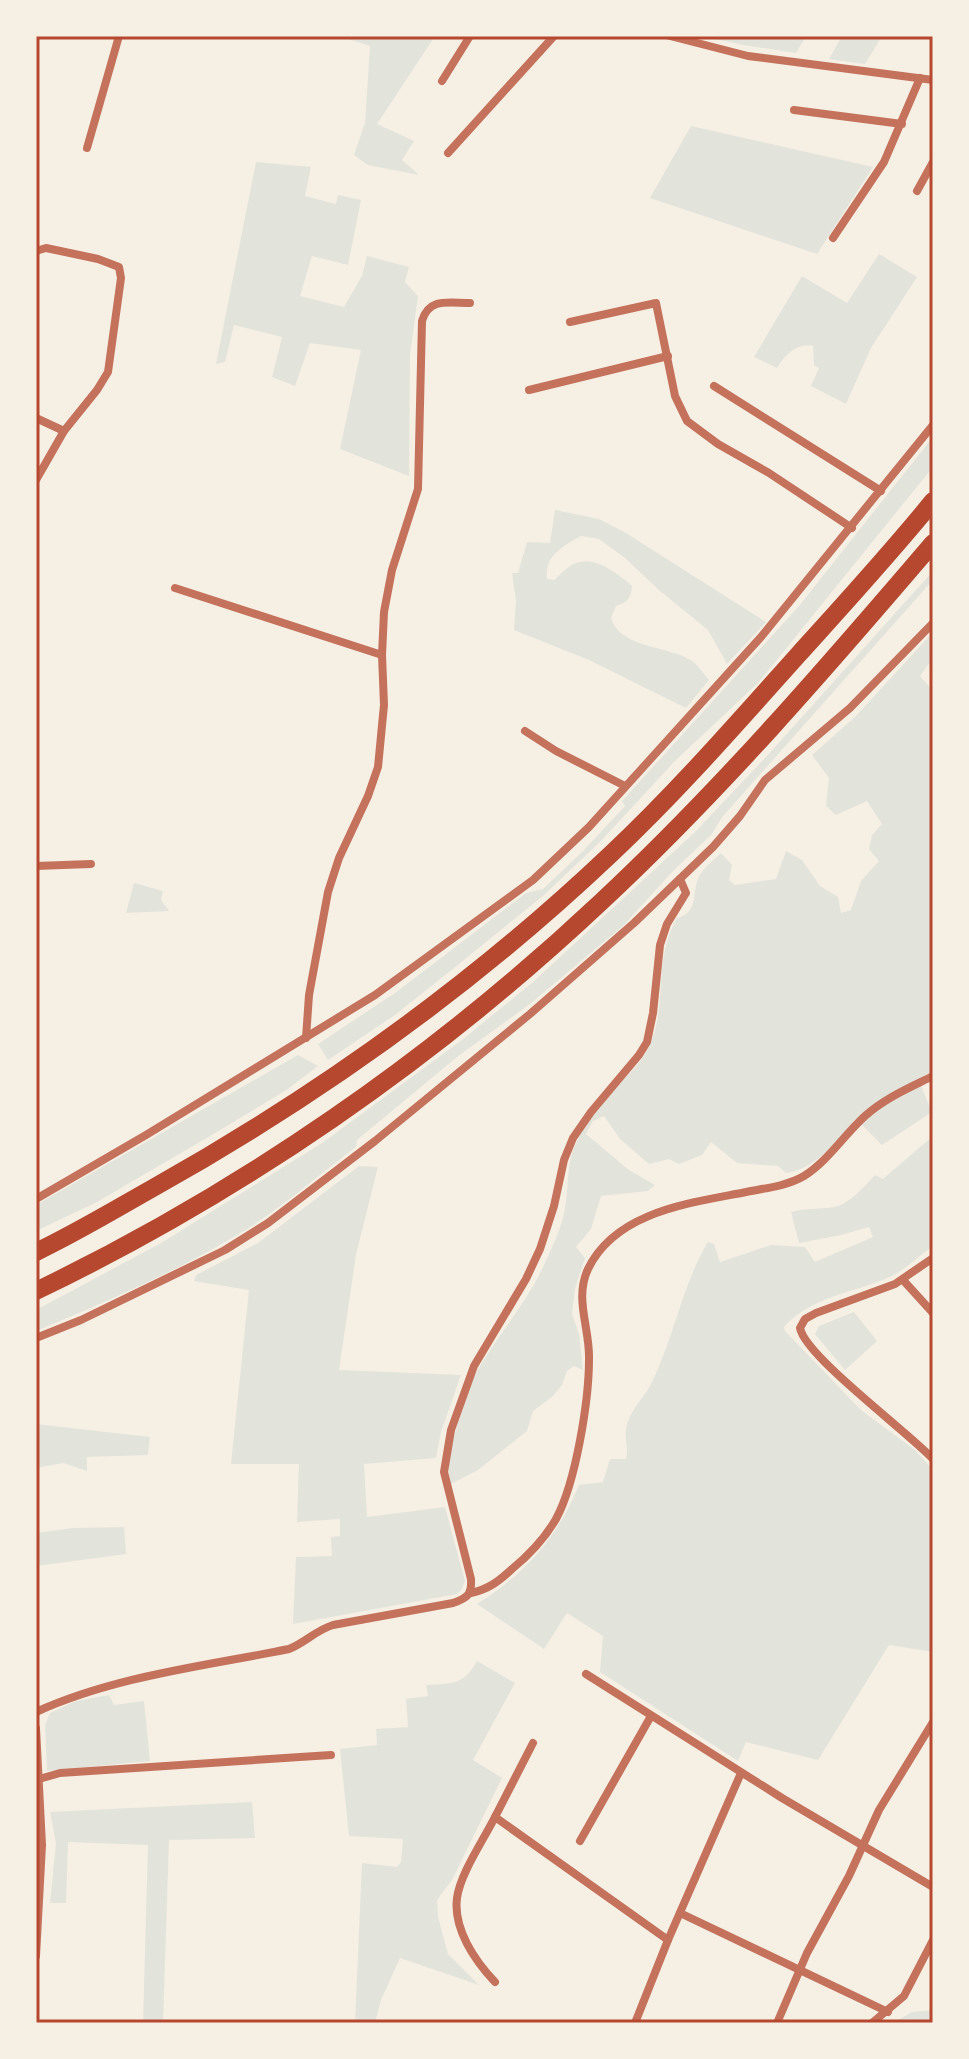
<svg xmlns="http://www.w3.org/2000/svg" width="969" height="2059" viewBox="0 0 969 2059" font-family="Inter,sans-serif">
  <rect width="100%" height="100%" fill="#f6efe4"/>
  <!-- green -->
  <g fill="#e2e4dc">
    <polygon points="339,36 435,36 377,124 414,141 402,160 419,175 368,165 354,155 365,123 370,46"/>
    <polygon points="702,36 806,36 796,53 743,45"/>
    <polygon points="842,36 882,36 865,64 829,59"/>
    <polygon points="691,126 873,167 817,254 650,198"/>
    <polygon points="256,162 311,167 305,196 336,204 338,195 361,200 348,265 312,256 300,296 344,307 362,276 367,256 409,267 405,282 418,296 410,355 409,476 340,449 361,350 310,343 295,386 272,377 282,337 234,325 225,362 216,364"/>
    <path d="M879,254L917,277L871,348L846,404L811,386L819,368L814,365L813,346C796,343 785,355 777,368L754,357L802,276L847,303Z"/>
    <polygon points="933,437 933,467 759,682 674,762 602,840 544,895 454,968 395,1015 328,1060 318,1044 395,993 526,893 543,889 584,850 625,806 622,801 799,606"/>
    <path d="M555,510L599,519L626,533L766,622L727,664L708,630L660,591L625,558L599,539L581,536C563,546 544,556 547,579L554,580C560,575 567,567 574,564C594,554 618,574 632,586C631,598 628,602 616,606L611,618C620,649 669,645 692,661C698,665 704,674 709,680L686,708L589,660L514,630L516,601L512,573H518L527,542L550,543Z"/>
    <path d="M933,571V580L723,816L711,835L674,870L624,925L530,1004L457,1057L357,1140L356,1147C320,1174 285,1205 247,1229C180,1270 108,1301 36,1331V1310L161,1243L322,1143L462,1040L533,982L695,832L766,757Z"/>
    <path d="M933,632V658L920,676L933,691V1071L918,1079L932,1112L882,1145L856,1119C834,1142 818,1168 786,1173L778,1166L737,1163L711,1142L702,1155L679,1164L669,1159L649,1164L620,1139L604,1116L593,1121L586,1134L629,1170L655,1185L648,1191L601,1196L591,1229L576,1247L585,1258L575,1289L572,1314L579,1334L583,1370L574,1366L567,1371L562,1385L552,1397L533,1411L527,1431L478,1470L451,1484C446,1466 450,1448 456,1430C461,1411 467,1391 476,1373C497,1336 526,1304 544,1265C552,1247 562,1228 565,1208C569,1187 566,1163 576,1143C586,1122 602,1100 619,1084C629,1074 639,1065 646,1052C670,1011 651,963 677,918C701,912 690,889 701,873C706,866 715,859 721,853L732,865L729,880L735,885L776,879L786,851L802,860L820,886L838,897L841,913L851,910L861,881L879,861L869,849L872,835L882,824L867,801L836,815L826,806L829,778L812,755L855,717Z"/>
    <polygon points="134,883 163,891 161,900 169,911 126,913"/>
    <polygon points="298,1055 318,1066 285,1091 205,1139 97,1202 36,1231 36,1205"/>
    <path d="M933,1136V1246C920,1255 906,1269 892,1276C855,1293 813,1295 784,1327L785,1331L861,1410L915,1450L933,1470V1652L889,1645L818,1760L746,1742L738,1761L600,1672L603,1636L567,1613L544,1649L477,1604C526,1573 557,1538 579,1485L603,1482L610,1459H626C629,1447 624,1438 626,1429C629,1411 642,1400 650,1386C674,1339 681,1287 708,1242L714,1244L720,1262L771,1245L805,1247L815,1262L873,1237L869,1227L841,1235L799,1243L791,1212C808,1207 826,1210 838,1206C852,1201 865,1186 875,1175L883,1179Z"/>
    <polygon points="359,1166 378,1167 356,1255 339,1370 461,1375 441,1432 436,1458 364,1464 367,1517 445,1507 465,1581 462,1589 457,1594 293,1624 296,1557 332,1556 331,1537 340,1536 340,1519 297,1522 299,1464 231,1464 249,1290 194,1281 196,1275 258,1243"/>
    <polygon points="854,1312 877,1341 845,1370 815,1334 819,1326"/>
    <polygon points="36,1424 150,1437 148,1455 87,1457 87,1471 63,1463 36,1468"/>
    <polygon points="124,1527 126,1554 36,1566 36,1533 73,1528"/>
    <path d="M477,1661L515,1683L473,1760L502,1778L452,1880L437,1900L438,1917L448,1954L479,1985L400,1958L381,2000L375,2023H355L362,1863L397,1867L401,1862L403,1839L349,1836L340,1749L377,1745L376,1729L408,1727L406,1699L428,1696L426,1685C452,1683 463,1686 477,1661Z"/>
    <polygon points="109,1695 114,1705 144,1701 150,1761 47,1771 45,1725 50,1713 76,1701"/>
    <polygon points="252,1802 255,1838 169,1840 163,2023 143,2023 148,1845 68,1842 66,1903 50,1903 56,1843 50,1812"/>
    <polygon points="933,2010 933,2023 893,2023 912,2012"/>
  </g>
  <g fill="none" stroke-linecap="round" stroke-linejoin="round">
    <!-- minor -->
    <g stroke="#c5725c" stroke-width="8">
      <polyline points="670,36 748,56 933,80"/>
      <polyline points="442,81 470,36"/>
      <polyline points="794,110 902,124"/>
      <polyline points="87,148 119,36"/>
      <polyline points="448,153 554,36"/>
      <polyline points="917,191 933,162"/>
      <polyline points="833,238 884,162 920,78"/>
      <polyline points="36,251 46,248 98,259 119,267 121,278 108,372 97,390 64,431 36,480"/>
      <polyline points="570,322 656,303 675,396 687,421 718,444 769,473 852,528"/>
      <polyline points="714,386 881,491"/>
      <polyline points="529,390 668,356"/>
      <polyline points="36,418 64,431"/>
      <polyline points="175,588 382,655"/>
      <polyline points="525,731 556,751 625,786"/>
      <polyline points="36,866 91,864"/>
      <path d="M306,1038L309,995L328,892L339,858L368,796L378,767L384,705L382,655L384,612L392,570L418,489L422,321C429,297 449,303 470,303"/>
      <polyline points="36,1199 146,1135 375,995 533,880 589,827 761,637 933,425"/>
      <path d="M933,1258L895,1284L816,1313L805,1319L800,1328C805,1356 908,1432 933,1459"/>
      <polyline points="903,1280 933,1313"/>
      <polyline points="36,1338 81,1320 225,1250 268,1223 375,1141 530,1014 634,923 713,847 740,816 765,780 850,708 933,623"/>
      <path d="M471,1593C489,1589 499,1581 512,1569C529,1555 545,1538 556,1519C576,1482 589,1400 589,1359C590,1328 574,1299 588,1269C616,1211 691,1203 746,1192C766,1188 787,1186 804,1176C828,1161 844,1135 865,1116C885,1098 909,1088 933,1076"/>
      <polyline points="586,1674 782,1798 933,1887"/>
      <path d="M36,1712C115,1676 205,1666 289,1649C305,1643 316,1630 333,1625L453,1603C467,1598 472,1595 471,1579L444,1472L451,1430L474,1366L526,1279L540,1249L554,1206L564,1160L573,1138L591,1112L639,1055L647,1042L653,1013L660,945L667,924L686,893L680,879"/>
      <polyline points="36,1728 42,1845 36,1956"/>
      <polyline points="39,1779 60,1773 331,1755"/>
      <polyline points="495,1817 533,1743"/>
      <polyline points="580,1841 651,1716"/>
      <polyline points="680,1913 888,2012"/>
      <path d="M495,1982C475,1961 453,1929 457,1898C460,1874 484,1839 495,1817L668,1940"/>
      <polyline points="635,2023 668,1940 741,1773"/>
      <polyline points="777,2023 807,1953 849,1876 879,1810 933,1722"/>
      <polyline points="872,2023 904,1996 933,1940"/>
    </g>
    <!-- motorway -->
    <g stroke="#b5482f" stroke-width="18">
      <path d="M36,1252C76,1233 114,1210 153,1188C319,1095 473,985 611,854C677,792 737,723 798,655C844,604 890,554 933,501"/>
      <path d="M36,1291C242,1192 434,1059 601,902C720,791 827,667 933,543"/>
    </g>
  </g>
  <!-- border -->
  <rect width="969" height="2059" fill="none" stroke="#f6efe4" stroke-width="76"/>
  <rect x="38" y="38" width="893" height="1983" fill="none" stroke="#b5482f" stroke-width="3"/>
</svg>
